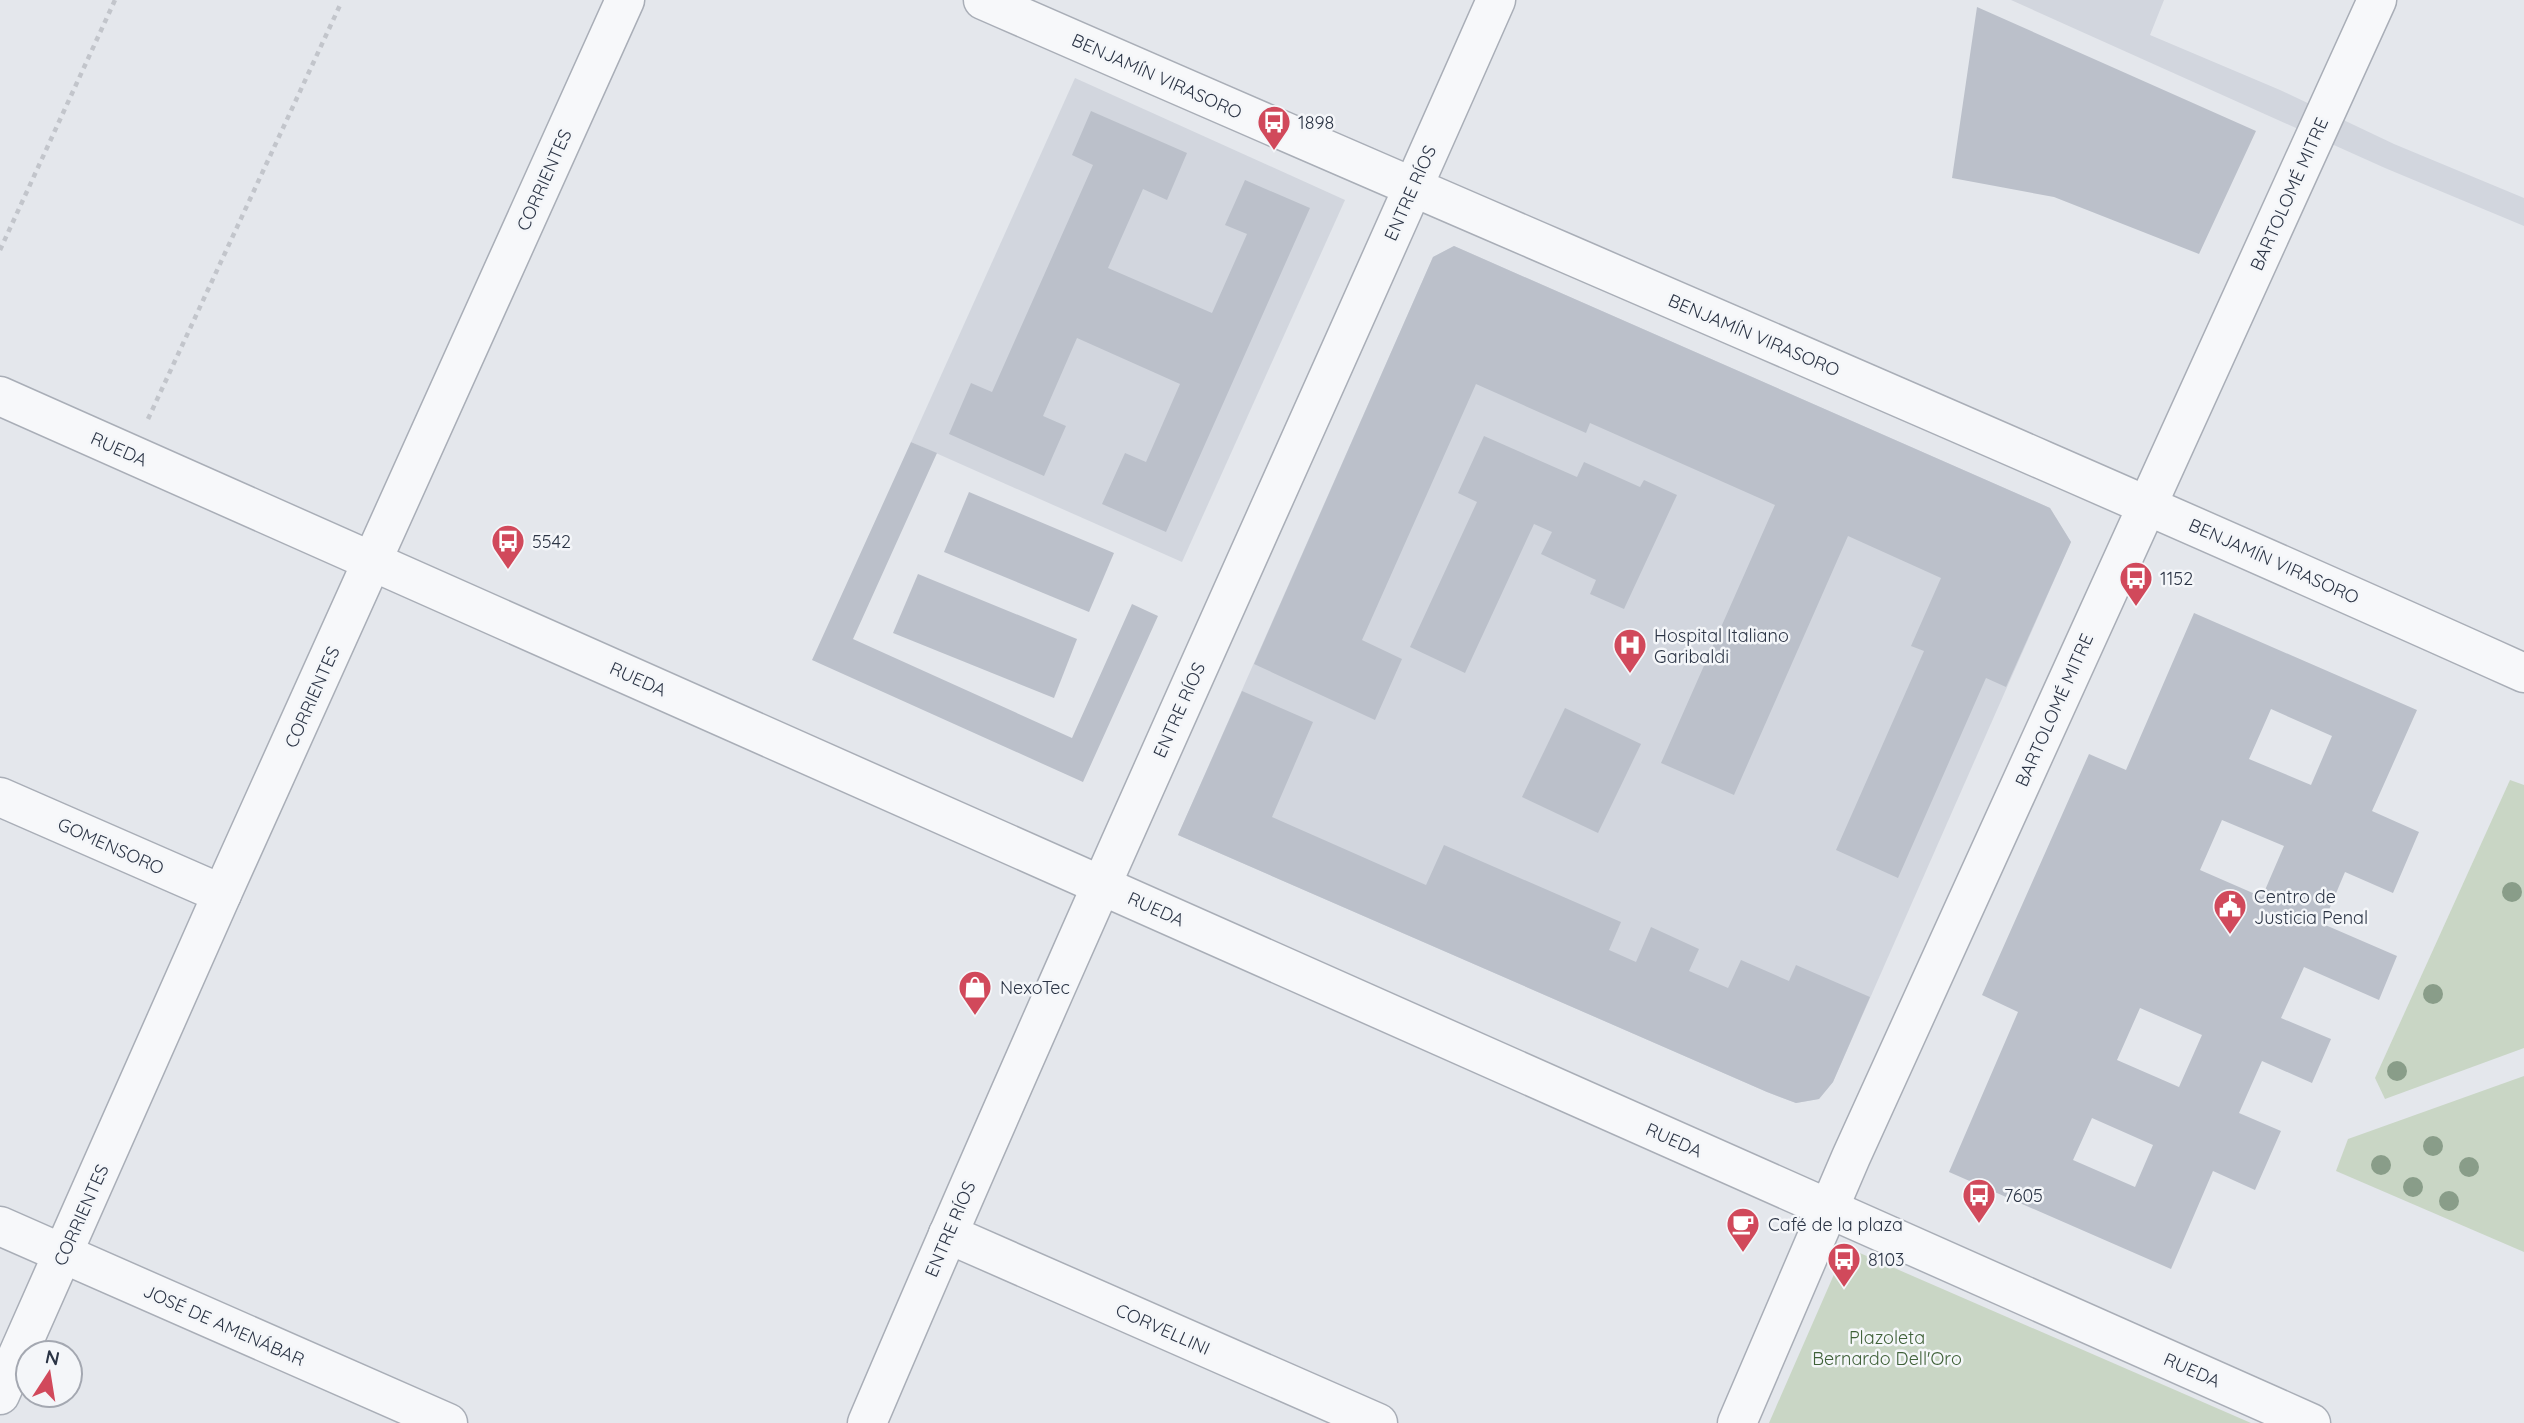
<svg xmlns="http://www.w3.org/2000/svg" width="2524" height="1423" viewBox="0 0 2524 1423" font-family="Quicksand,sans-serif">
  <rect width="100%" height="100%" fill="#e4e7ec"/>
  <!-- built -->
  <g fill="#d2d6de">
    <polygon points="2011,0 2164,0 2150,35 2280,90 2394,144 2524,198 2524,226 2385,168"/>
    <polygon points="1075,78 1345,200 1182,562 911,442"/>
    <polygon points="1454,246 2050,508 2071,542 1833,1082 1819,1099 1796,1103 1767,1092 1178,835 1433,257"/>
  </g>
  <!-- green -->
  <g fill="#c9d6c5">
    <polygon points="2510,780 2524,785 2524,1048 2385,1099 2375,1078"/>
    <polygon points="2524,1076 2524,1252 2336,1171 2348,1139"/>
    <polygon points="1846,1247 2251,1423 1769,1423"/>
  </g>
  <!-- building -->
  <g fill="#bbc0ca" fill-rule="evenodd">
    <polygon points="1977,7 2256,131 2199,254 2054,197 1952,178"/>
    <polygon points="1091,111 1187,153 1167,200 1143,189 1108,268 1212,313 1247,234 1225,225 1245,180 1310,208 1166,532 1102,504 1125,453 1146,462 1180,384 1077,338 1043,416 1066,426 1044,476 949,434 971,383 992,392 1093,165 1072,155"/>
    <polygon points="1454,246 2050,508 2071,542 2006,687 1986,678 1898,878 1836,850 1924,651 1911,646 1941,578 1848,536 1734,795 1661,763 1775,505 1590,423 1586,433 1476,384 1362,640 1402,659 1375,720 1254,664 1433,257"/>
    <polygon points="1484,436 1577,477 1584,462 1640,487 1644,480 1677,495 1624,609 1590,594 1596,580 1541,554 1552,532 1534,524 1465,673 1410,647 1477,502 1458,493"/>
    <polygon points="911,442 937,453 853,639 1072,738 1132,604 1158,616 1083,782 812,660"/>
    <polygon points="969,492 1114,553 1089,612 944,552"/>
    <polygon points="918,574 1077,639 1054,698 893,633"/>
    <path d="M2194,613L2417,710L2372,811L2419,832L2393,893L2345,872L2323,924L2397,956L2379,1000L2304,967L2281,1018L2331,1039L2312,1083L2262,1061L2239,1113L2281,1131L2255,1190L2213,1171L2171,1269L1949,1172L2018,1012L1982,995L2089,754L2126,770ZM2271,709L2332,736L2311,785L2249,759ZM2222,820L2284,846L2262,897L2200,870ZM2140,1008L2202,1035L2179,1087L2117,1060ZM2092,1118L2153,1145L2135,1187L2073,1160Z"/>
    <polygon points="1242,691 1313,722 1272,817 1426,885 1444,845 1621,922 1609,950 1636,962 1651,927 1699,949 1689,971 1728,988 1741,960 1789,981 1796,965 1870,997 1833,1082 1819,1099 1796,1103 1767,1092 1178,835"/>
    <polygon points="1565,708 1641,744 1598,833 1522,797"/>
  </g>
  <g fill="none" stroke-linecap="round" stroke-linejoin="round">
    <defs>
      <g id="minor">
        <path d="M983,0C1496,225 2013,443 2524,673"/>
        <polyline points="0,396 2311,1423"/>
        <polyline points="0,797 222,894"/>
        <polyline points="0,1226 448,1423"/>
        <polyline points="948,1234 1378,1423"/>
        <polyline points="0,1395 222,894 625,0"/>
        <path d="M867,1423C1070,946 1287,474 1496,0"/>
        <polyline points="1737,1423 1851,1157 2377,0"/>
      </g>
    </defs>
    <!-- minor casing -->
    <use href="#minor" stroke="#a9aeb7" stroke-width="41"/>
    <!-- path -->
    <g stroke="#c2c5cb" stroke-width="4.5" stroke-dasharray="5 5" stroke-linecap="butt">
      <polyline points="0,250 115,0"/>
      <polyline points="148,419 341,3"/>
    </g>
    <!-- minor -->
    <use href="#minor" stroke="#f7f8fa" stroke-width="38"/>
  </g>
  <!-- trees -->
  <g fill="#899d89">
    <circle cx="2512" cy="892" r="10"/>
    <circle cx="2433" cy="994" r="10"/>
    <circle cx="2397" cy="1071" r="10"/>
    <circle cx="2433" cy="1146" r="10"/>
    <circle cx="2381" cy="1165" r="10"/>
    <circle cx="2469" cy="1167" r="10"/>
    <circle cx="2413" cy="1187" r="10"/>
    <circle cx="2449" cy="1201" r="10"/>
  </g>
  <!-- icons -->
  <defs>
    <symbol id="bus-pin" viewBox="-11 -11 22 30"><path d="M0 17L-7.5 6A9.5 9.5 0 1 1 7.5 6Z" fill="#d1495b" stroke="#f4f6f9"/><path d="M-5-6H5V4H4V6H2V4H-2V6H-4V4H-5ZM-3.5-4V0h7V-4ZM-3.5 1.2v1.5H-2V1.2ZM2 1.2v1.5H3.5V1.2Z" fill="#fff"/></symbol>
    <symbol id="hospital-pin" viewBox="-11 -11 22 30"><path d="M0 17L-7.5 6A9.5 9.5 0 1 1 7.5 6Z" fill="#d1495b" stroke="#f4f6f9"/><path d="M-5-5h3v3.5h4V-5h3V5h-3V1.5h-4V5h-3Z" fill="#fff"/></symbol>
    <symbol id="civic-pin" viewBox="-11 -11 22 30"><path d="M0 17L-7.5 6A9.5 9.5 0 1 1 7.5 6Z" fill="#d1495b" stroke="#f4f6f9"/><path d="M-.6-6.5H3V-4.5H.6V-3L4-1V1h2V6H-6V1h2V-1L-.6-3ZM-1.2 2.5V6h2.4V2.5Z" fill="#fff"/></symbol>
    <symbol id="shop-pin" viewBox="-11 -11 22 30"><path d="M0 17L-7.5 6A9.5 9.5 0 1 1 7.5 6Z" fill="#d1495b" stroke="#f4f6f9"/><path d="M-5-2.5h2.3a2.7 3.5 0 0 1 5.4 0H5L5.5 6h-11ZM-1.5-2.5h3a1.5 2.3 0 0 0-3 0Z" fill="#fff"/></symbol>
    <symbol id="cafe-pin" viewBox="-11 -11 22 30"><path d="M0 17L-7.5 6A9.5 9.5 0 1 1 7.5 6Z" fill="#d1495b" stroke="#f4f6f9"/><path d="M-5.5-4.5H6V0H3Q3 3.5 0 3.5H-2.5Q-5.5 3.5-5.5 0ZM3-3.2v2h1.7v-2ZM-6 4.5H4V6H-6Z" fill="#fff"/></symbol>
  </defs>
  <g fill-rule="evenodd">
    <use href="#bus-pin" x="1255" y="103" width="38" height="52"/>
    <use href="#bus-pin" x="489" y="522" width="38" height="52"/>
    <use href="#bus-pin" x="2117" y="559" width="38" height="52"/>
    <use href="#hospital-pin" x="1611" y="626" width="38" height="52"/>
    <use href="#civic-pin" x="2211" y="887" width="38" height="52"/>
    <use href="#shop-pin" x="956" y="968" width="38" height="52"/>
    <use href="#bus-pin" x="1960" y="1176" width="38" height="52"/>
    <use href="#cafe-pin" x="1724" y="1205" width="38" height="52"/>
    <use href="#bus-pin" x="1825" y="1240" width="38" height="52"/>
  </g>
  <g text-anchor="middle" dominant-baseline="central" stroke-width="5" stroke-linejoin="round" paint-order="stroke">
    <!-- street labels -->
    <g font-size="18" fill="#2b3445" stroke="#f4f6f9">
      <text transform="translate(1157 76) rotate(24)">BENJAMÍN VIRASORO</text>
      <text transform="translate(544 180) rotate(-66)">CORRIENTES</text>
      <text transform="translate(1410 193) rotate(-66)">ENTRE RÍOS</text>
      <text transform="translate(2289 194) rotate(-66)">BARTOLOMÉ MITRE</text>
      <text transform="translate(1754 335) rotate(23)">BENJAMÍN VIRASORO</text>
      <text transform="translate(119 449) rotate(24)">RUEDA</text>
      <text transform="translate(2274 561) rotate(24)">BENJAMÍN VIRASORO</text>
      <text transform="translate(638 679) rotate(24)">RUEDA</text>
      <text transform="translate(312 697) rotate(-66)">CORRIENTES</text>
      <text transform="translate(1179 710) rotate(-66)">ENTRE RÍOS</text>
      <text transform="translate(2054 710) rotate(-66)">BARTOLOMÉ MITRE</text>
      <text transform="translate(111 846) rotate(24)">GOMENSORO</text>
      <text transform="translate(1156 909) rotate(24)">RUEDA</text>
      <text transform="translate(1674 1140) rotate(24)">RUEDA</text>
      <text transform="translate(81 1215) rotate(-66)">CORRIENTES</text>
      <text transform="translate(950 1229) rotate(-67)">ENTRE RÍOS</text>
      <text transform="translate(224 1325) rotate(24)">JOSÉ DE AMENÁBAR</text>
      <text transform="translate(1163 1329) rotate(24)">CORVELLINI</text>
      <text transform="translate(2192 1370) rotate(24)">RUEDA</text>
    </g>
    <!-- poi labels -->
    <g font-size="18" fill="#2b3445" stroke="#f4f6f9" text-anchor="start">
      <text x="1298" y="122">1898</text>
      <text x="532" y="541">5542</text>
      <text x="2160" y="578">1152</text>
      <text x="1654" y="635">Hospital Italiano<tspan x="1654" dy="21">Garibaldi</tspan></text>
      <text x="2254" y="896">Centro de<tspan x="2254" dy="21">Justicia Penal</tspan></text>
      <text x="1000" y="987">NexoTec</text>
      <text x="2004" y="1195">7605</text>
      <text x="1768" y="1224">Café de la plaza</text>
      <text x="1868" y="1259">8103</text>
    </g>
    <!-- park labels -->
    <g font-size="18" fill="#3f6138" stroke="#f4f6f9">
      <text x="1887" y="1337">Plazoleta<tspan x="1887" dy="21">Bernardo Dell'Oro</tspan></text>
    </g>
  </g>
  <!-- north arrow -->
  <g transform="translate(49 1374) rotate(12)"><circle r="33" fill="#f4f6f9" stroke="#a4a8b1" stroke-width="2"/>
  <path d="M0-5L12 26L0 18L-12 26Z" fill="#d1495b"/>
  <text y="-10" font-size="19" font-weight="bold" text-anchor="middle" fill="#2b3445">N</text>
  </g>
</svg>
